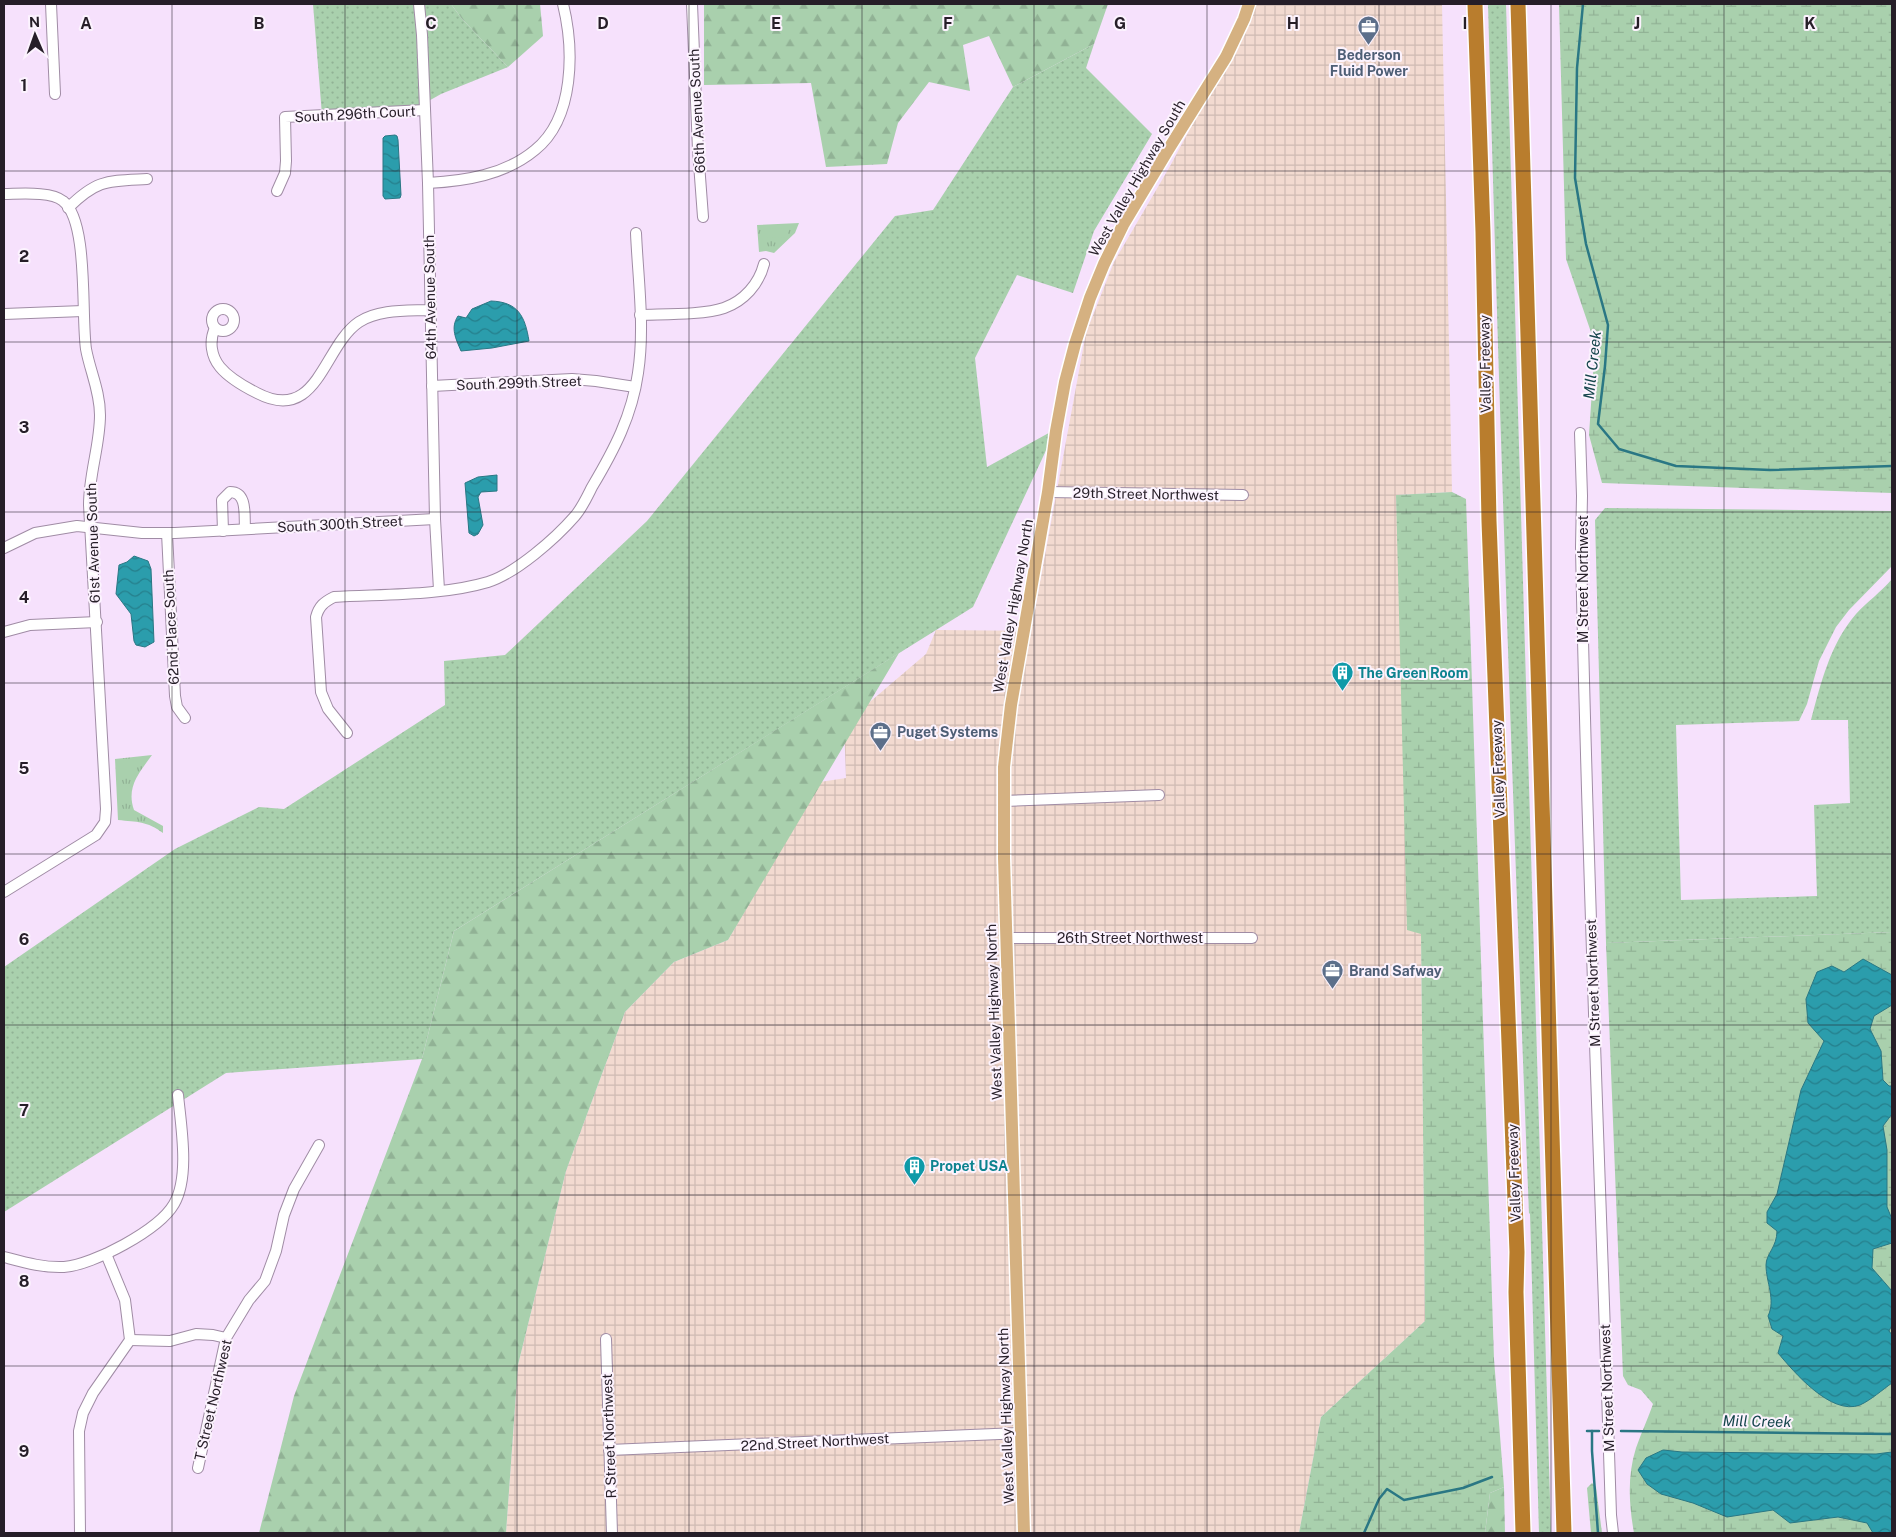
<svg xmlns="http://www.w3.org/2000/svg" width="1896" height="1537" viewBox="0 0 1896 1537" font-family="'Public Sans',sans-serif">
  <defs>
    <pattern id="industrial-grid" width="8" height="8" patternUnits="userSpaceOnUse" patternTransform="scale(1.25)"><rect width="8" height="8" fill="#f2dad0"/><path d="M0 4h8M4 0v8" fill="none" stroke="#cfbbb3"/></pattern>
    <pattern id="grass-dots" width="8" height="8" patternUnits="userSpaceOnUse" patternTransform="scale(1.25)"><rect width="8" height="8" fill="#a9d0ad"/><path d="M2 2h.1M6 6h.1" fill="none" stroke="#91b295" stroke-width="1.8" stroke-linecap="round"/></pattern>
    <pattern id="forest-firs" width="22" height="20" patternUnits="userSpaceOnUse" patternTransform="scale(1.25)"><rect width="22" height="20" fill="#a9d0ad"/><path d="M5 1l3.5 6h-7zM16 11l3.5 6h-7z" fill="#91b295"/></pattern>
    <pattern id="wetland-marsh" width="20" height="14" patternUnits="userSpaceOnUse" patternTransform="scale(1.25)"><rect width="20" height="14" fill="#a9d0ad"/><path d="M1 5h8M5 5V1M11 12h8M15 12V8" fill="none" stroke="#91b295"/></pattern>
    <pattern id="park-tufts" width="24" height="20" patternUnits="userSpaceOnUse" patternTransform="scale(1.25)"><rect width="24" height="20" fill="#a9d0ad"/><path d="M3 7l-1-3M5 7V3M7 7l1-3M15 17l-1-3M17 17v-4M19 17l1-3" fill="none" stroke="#91b295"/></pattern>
    <pattern id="water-waves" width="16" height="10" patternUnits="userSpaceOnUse" patternTransform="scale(1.25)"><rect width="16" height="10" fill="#2b9dac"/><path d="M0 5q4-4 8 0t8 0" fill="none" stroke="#257f8c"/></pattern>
  </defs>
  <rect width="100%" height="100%" fill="#f6e1fc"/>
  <!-- industrial -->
  <polygon fill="url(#industrial-grid)" points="1257,4 1442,4 1452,492 1396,495 1421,934 1425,1321 1321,1417 1299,1533 506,1533 518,1365 566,1171 625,1012 674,962 728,940 820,782 846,778 844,724 926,654 936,630 1031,631 1086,333 1114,262 1169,168"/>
  <!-- grass -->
  <g fill="url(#grass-dots)">
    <polygon points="313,4 451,4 462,19 508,67 441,94 425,103 425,110 322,115"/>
    <path d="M1488,4H1506L1551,1533H1539L1530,1213L1529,1214C1513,812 1499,407 1488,4Z"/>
    <polygon points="1094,44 1086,68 1152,134 1094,231 1073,293 1017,275 975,358 987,467 1056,429 973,607 454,931 422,1059 226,1073 4,1212 4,967 175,849 259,807 284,809 445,705 444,661 505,655 647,521 895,216 933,210 1013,87"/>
    <path d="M1605,508L1892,511V566L1849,610L1836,627L1819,661L1807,704L1799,721L1676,725L1681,900L1817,896L1814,805L1850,803L1848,720H1811C1821,683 1830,644 1856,614C1867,602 1881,592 1892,579V932L1606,943L1595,520Z"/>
  </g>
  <!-- forest -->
  <g fill="url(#forest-firs)">
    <polygon points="451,4 540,4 543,36 508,67 462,19"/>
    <polygon points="704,4 1108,4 1094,44 1013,87 989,36 963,45 970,91 929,82 898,123 887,164 826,167 811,83 704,85"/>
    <polygon points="899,653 728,940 674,962 625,1012 566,1171 518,1365 506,1533 259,1533 294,1396 422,1059 454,931"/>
    <polygon points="1504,1487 1505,1533 1485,1533 1490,1493"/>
  </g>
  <!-- wetland -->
  <g fill="url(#wetland-marsh)">
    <polygon points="1559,4 1892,4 1892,493 1602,483 1589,435 1595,344 1566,259"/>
    <polygon points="1452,492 1466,499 1494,1359 1504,1487 1490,1493 1485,1533 1299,1533 1321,1417 1425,1321 1421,934 1407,930 1396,495"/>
    <path d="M1892,932V1533H1634C1629,1505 1627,1476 1636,1448C1641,1433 1648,1419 1653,1404L1641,1390L1628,1385L1623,1376L1606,943Z"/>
    <polygon points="1592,1483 1596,1487 1602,1533 1591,1533 1587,1488"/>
  </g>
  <!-- park -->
  <g fill="url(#park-tufts)">
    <polygon points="799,223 795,233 774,253 766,251 759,252 757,225"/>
    <path d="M152,755C139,773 126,787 134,810L163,826V833C147,821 137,822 118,820L115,759Z"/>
  </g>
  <!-- pitch -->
  <polygon fill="#a9d0ad" points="787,228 787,237 767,238 767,229"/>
  <!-- water -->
  <g fill="url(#water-waves)" stroke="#2a7784">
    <polygon points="395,135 397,136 398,140 401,195 400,198 385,199 383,196 383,138 385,136"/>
    <path d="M491,301C518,302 525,316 529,341L492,348L461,351C456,339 450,328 458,316L466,318L472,309Z"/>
    <polygon points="497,475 497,491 481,492 478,497 483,525 478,534 474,536 469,533 465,483 478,477"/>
    <polygon points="134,556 148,561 151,569 154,642 145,647 136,645 134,641 131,614 116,594 119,565 127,562"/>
    <path d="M1863,959L1892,975V1005L1874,1016L1870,1029L1881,1051L1883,1080L1889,1086H1892V1114L1883,1126L1887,1150V1207L1892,1219V1243L1873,1249L1872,1268L1892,1291V1325L1889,1331L1892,1335V1383C1882,1390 1871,1400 1860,1405C1831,1416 1794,1372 1778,1353L1783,1336L1772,1329L1768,1316C1776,1300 1766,1282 1766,1265C1766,1254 1777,1247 1777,1231L1767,1223V1212L1777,1194L1801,1090L1824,1041L1808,1023L1806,999L1817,972L1832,966L1844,972Z"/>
    <polygon points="1663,1450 1682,1452 1876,1454 1892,1452 1892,1533 1873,1533 1867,1523 1838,1517 1790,1523 1773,1510 1727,1517 1693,1503 1661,1494 1647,1484 1638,1470 1646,1458"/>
  </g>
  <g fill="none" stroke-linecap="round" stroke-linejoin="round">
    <!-- stream -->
    <g stroke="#2a7784" stroke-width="2.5">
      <polyline points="1583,4 1577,68 1575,178 1586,244 1608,325 1605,366 1598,424 1619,449 1676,466 1770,470 1892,466"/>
      <polyline points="1587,1431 1599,1431"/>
      <polyline points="1592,1431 1592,1451 1598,1533"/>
      <polyline points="1621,1431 1892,1434"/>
      <polyline points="1364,1533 1379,1499 1387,1489 1404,1500 1463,1488 1492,1477"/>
    </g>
    <defs>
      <g id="minor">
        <polyline points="51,4 55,94"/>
        <polyline points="419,4 422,35 428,183 435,519 439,590"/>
        <polyline points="692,4 698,150 703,217"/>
        <path d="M428,183C465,181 505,175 535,150C575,118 574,49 563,4"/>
        <polyline points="277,191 285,173 286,161 285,117 425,110"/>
        <path d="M4,194C19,194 51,191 63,201C89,221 81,315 86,349C90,371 100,391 100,415C100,445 89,474 89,505L106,809L105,822L96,835L4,892"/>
        <path d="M68,208C97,179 108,181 147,179"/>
        <circle cx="223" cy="320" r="11"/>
        <polyline points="4,314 83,311"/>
        <path d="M640,315C663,314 704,315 724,308C744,301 759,284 764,264"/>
        <path d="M215,328C209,341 211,356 220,367C229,378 245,387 257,393C318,425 323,346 359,322C379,309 407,311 429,310"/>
        <polyline points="432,386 572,379 596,381 635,387"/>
        <path d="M1580,433L1582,496L1581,547C1587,869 1601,1192 1611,1515L1613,1533"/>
        <polyline points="1048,492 1243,495"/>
        <path d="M223,531L222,500L230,492C248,492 244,516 245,529"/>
        <polyline points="167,533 175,696 177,707 185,718"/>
        <polyline points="4,548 35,533 77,526 142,533 175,533 435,519"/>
        <polyline points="4,632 30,625 97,622"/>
        <path d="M347,733L328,709L321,692L316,617C319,606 324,602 334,597C382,594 441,596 488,582C516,573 555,539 575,516C582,508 587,497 592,487C614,450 632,416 638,373C645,327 638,279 636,233"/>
        <polyline points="1004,801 1159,795"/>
        <polyline points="1007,938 1252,938"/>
        <path d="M4,1257C23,1262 43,1268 64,1267C93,1265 159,1230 174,1204C190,1177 181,1126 178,1095"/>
        <polyline points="606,1339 612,1533"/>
        <polyline points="130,1340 170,1341 196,1334 213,1335 226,1338"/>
        <polyline points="609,1450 1021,1433"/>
        <polyline points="198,1468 226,1338 249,1300 265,1281 276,1251 284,1215 294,1189 319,1145"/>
        <polyline points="80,1533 79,1431 83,1413 93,1393 130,1340 125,1300 106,1254"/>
      </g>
      <polyline id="major" points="1024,1533 1004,858 1004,767 1011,705 1048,492 1056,431 1065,382 1075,344 1090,298 1104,264 1123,225 1168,150 1226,57 1244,19 1249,4"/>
      <g id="highway">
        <polyline points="1475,4 1483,232 1489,521 1517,1252 1516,1292 1523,1533"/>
        <polyline points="1518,4 1564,1533"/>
      </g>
    </defs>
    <!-- minor casing -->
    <use href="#minor" stroke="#a08ca5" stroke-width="12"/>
    <!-- major casing -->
    <use href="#major" stroke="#fff" stroke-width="15"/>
    <!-- highway casing -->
    <use href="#highway" stroke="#fff" stroke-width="18"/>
    <!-- minor -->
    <use href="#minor" stroke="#fff" stroke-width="10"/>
    <!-- major -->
    <use href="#major" stroke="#d5b181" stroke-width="12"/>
    <!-- highway -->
    <use href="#highway" stroke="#b97d2d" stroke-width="15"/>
  </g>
  <!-- grid -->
  <path fill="none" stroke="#261e28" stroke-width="1" stroke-opacity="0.55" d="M172,4V1533M345,4V1533M517,4V1533M689,4V1533M862,4V1533M1034,4V1533M1207,4V1533M1379,4V1533M1551,4V1533M1724,4V1533M4,171H1892M4,342H1892M4,512H1892M4,683H1892M4,854H1892M4,1025H1892M4,1195H1892M4,1366H1892"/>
  <!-- icons -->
  <defs>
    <symbol id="office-pin" viewBox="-11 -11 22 30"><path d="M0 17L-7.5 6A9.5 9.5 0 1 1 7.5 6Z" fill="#5c6f8a" stroke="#fcf3fe"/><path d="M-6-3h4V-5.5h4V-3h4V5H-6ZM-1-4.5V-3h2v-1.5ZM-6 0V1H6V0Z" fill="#fff"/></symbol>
    <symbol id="building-pin" viewBox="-11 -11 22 30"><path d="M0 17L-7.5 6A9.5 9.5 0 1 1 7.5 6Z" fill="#0f9aa8" stroke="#fcf3fe"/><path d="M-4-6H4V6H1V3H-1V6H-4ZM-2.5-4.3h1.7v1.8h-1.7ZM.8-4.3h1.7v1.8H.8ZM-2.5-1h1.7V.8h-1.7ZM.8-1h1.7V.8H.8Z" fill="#fff"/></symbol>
  </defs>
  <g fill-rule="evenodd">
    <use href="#office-pin" x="1356" y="14" width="25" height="34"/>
    <use href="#building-pin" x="1330" y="660" width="25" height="34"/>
    <use href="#office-pin" x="868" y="720" width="25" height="34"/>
    <use href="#office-pin" x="1320" y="958" width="25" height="34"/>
    <use href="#building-pin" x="902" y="1154" width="25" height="34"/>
  </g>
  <g text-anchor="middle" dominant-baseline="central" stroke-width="4" stroke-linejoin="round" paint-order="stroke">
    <!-- service labels -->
    <g font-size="14" font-weight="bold" fill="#4e5e75" stroke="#fcf3fe" text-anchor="start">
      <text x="1369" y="55" text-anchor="middle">Bederson<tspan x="1369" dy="16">Fluid Power</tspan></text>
      <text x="897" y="732">Puget Systems</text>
      <text x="1349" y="971">Brand Safway</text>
    </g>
    <!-- street labels -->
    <g font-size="14" fill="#261e28" stroke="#fcf3fe">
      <text transform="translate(697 111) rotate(-93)">66th Avenue South</text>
      <text transform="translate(355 114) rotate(-3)">South 296th Court</text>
      <text transform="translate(1137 178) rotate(-60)">West Valley Highway South</text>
      <text transform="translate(430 297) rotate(-91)">64th Avenue South</text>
      <text transform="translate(1485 364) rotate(-91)">Valley Freeway</text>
      <text transform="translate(519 383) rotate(-2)">South 299th Street</text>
      <text transform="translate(1146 494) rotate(1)">29th Street Northwest</text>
      <text transform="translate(340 524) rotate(-3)">South 300th Street</text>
      <text transform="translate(93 543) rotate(-92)">61st Avenue South</text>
      <text transform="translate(1583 579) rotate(-90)">M Street Northwest</text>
      <text transform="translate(1013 606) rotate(-80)">West Valley Highway North</text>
      <text transform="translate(171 627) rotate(-93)">62nd Place South</text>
      <text transform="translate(1498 769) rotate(-92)">Valley Freeway</text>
      <text x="1130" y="938">26th Street Northwest</text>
      <text transform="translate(1593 983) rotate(-92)">M Street Northwest</text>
      <text transform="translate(994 1012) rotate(-92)">West Valley Highway North</text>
      <text transform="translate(1514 1173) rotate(-92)">Valley Freeway</text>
      <text transform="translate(1607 1388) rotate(-92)">M Street Northwest</text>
      <text transform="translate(213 1400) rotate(-77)">T Street Northwest</text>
      <text transform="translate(1006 1416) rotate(-92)">West Valley Highway North</text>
      <text transform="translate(609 1436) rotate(-92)">R Street Northwest</text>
      <text transform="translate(815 1442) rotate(-3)">22nd Street Northwest</text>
    </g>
    <!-- culture labels -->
    <g font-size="14" font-weight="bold" fill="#0d838f" stroke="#fcf3fe" text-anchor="start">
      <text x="1358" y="673">The Green Room</text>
      <text x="930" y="1166">Propet USA</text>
    </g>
    <!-- water labels -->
    <g font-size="15" font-style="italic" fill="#16464d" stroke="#fcf3fe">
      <text transform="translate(1592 365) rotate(-84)">Mill Creek</text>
      <text transform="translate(1757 1421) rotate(1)">Mill Creek</text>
    </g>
  </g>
  <g font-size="16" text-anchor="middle" font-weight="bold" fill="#261e28" stroke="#fcf3fe" stroke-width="4" stroke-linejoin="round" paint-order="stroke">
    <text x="86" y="29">A</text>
    <text x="259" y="29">B</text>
    <text x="431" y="29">C</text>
    <text x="603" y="29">D</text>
    <text x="776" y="29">E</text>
    <text x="948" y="29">F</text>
    <text x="1120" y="29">G</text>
    <text x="1293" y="29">H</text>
    <text x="1465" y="29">I</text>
    <text x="1637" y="29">J</text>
    <text x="1810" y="29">K</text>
    <text x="24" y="91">1</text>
    <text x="24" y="262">2</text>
    <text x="24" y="433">3</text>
    <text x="24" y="603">4</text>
    <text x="24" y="774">5</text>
    <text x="24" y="945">6</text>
    <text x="24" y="1116">7</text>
    <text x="24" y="1287">8</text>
    <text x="24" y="1457">9</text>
  </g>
  <!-- border -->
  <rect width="1896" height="1537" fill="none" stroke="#261e28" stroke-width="10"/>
  <!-- north arrow -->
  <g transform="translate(35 35) rotate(358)" stroke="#fcf3fe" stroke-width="4" paint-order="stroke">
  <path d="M0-4L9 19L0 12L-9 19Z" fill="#261e28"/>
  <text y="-8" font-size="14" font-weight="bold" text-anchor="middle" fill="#261e28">N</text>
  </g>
</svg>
